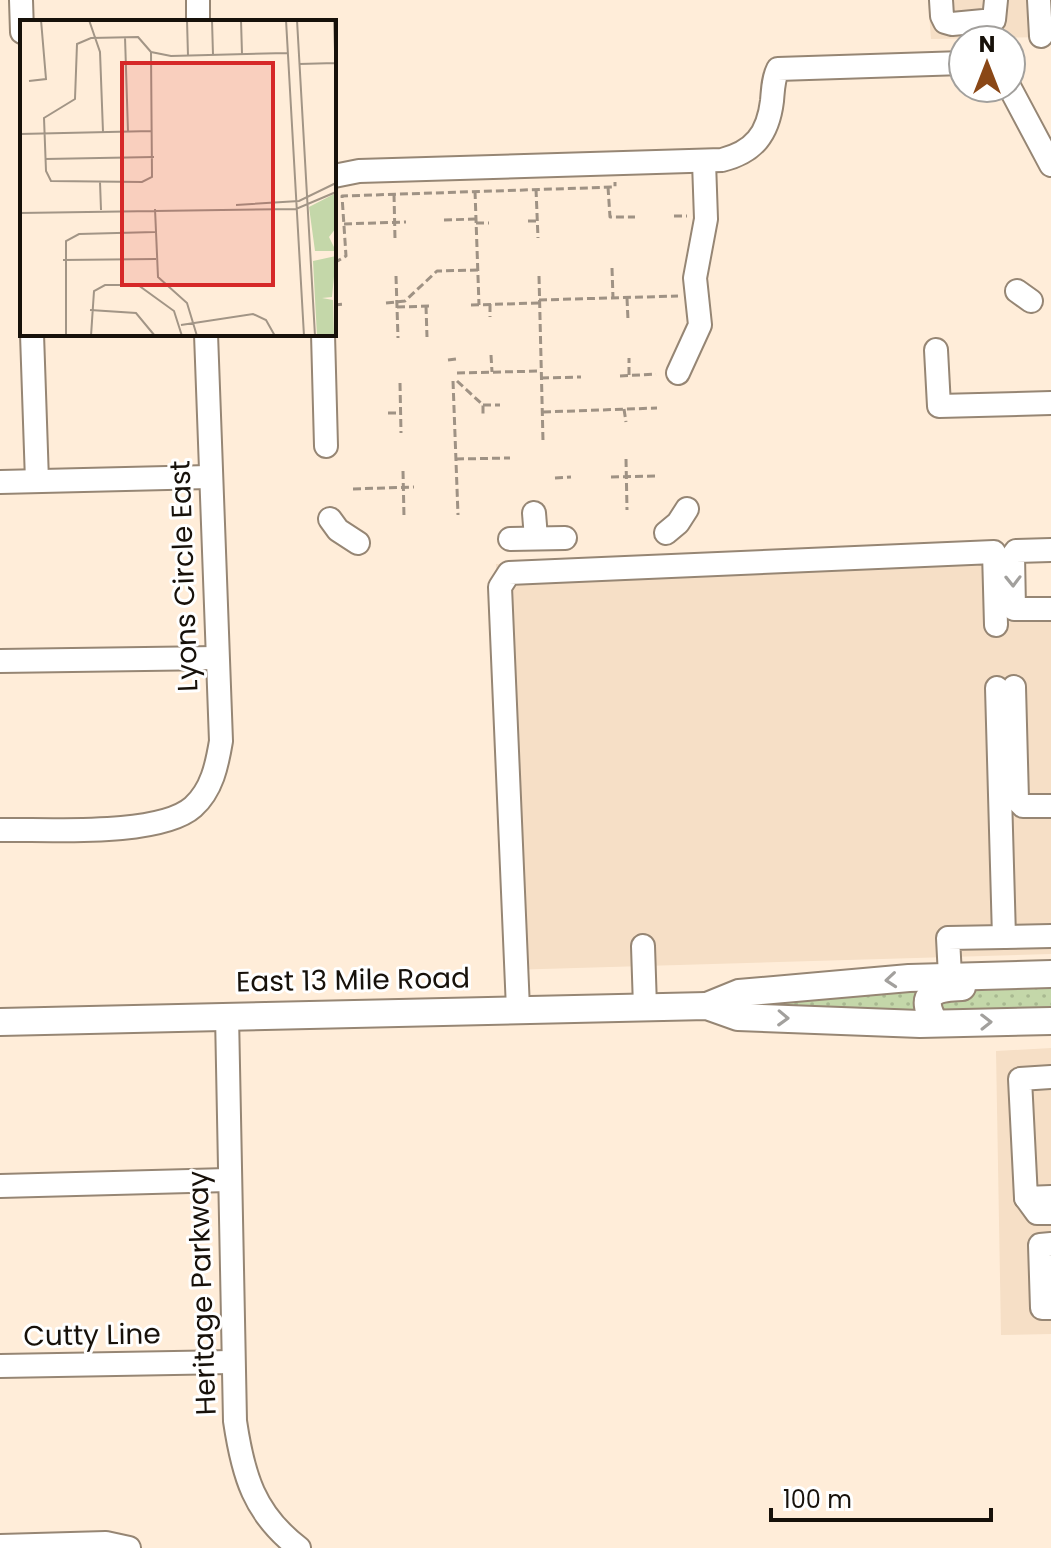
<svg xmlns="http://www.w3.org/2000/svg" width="1051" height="1548" viewBox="0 0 1051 1548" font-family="Poppins,sans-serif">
  <defs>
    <pattern id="grass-dots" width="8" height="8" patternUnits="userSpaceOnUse" patternTransform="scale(2)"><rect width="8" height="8" fill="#c4d7a9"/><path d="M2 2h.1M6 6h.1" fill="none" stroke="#a8b890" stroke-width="1.8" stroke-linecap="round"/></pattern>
  </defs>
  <rect width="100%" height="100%" fill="#ffedd9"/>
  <!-- built -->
  <g fill="#f6dfc6">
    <polygon points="928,0 1051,0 1051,37 931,39"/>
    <polygon points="1002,549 1004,622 1051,621 1051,954 508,970 496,564"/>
    <polygon points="1051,1048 1051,1334 1001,1335 996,1051"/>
  </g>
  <!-- grass -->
  <g fill="url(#grass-dots)">
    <polygon points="920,986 918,1012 741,1008 738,1003"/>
    <polygon points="1051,988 1051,1012 945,1014 937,1000 948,992"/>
  </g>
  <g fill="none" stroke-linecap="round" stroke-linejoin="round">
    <defs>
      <g id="minor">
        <polyline points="21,0 22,32"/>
        <polyline points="198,0 198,22"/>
        <polyline points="941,0 942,16 945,22 952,24 994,20 996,0"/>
        <polyline points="1039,0 1041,36"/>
        <polyline points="1010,88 1051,165"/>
        <path d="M334,176L359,171L722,160C754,152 768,134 772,101C773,90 773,79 778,69L963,63"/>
        <polyline points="1017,291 1031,301"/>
        <polyline points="32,334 37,481"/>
        <polyline points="323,334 326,446"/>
        <polyline points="936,350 939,406 1051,403"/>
        <polyline points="678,373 700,325 695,278 706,219 704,162"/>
        <polyline points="0,482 209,477"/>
        <polyline points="534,513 536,538"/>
        <polyline points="330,519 338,530 358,543"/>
        <polyline points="666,533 678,523 687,509"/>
        <polyline points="510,539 565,538"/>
        <polyline points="1051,550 1016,551 1013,555 1014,609 1051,609"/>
        <polyline points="0,661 217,658"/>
        <polyline points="1014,687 1017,800 1023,806 1051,806"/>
        <path d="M0,830C46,829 159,837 193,807C212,790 217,765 221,741L206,334"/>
        <polyline points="1004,937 1051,936"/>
        <polyline points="643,946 645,1007"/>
        <polyline points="950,976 948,938 1004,937 997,688"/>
        <polyline points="518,1009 500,587 509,573 994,552 996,625"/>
        <path d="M227,1015L235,1421C243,1475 254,1514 299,1548"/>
        <polyline points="1051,1077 1020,1079 1026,1198 1051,1197"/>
        <polyline points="0,1186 228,1180"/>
        <polyline points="1026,1198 1037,1213 1051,1213"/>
        <polyline points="1051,1244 1040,1245 1042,1308 1051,1308"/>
        <polyline points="0,1366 232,1362"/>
        <polyline points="0,1546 106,1543 129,1548"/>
      </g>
      <g id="major">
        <polyline points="707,1006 739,993 909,978 1051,974"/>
        <polyline points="0,1022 707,1006 738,1017 920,1024 1051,1021"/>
        <path d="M935,1023C917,993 935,988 962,987"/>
      </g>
    </defs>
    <!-- minor casing -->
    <use href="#minor" stroke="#968674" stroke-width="26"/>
    <!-- major casing -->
    <use href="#major" stroke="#968674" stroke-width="30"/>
    <!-- path -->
    <g stroke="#9f9284" stroke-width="3" stroke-dasharray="8 4" stroke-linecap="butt">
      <polyline points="608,187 610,217 635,217"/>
      <polyline points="536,189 538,238"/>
      <polyline points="475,191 479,305"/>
      <polyline points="394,194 395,239"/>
      <polyline points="674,216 687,216"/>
      <polyline points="444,220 476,219"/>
      <polyline points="528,221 538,221"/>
      <polyline points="476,223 489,223"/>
      <polyline points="344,224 406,222"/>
      <polyline points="334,263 346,256 342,196 615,187 615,182"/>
      <polyline points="612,268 613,298"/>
      <polyline points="396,276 398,338"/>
      <polyline points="539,276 543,441"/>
      <polyline points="627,298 628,320"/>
      <polyline points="539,300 678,296"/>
      <polyline points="386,303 405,301 437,271 478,270"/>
      <polyline points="490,304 490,317"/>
      <polyline points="334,305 345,304"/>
      <polyline points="471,305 539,303"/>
      <polyline points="426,306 427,337"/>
      <polyline points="397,307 433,306"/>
      <polyline points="491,355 492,372"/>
      <polyline points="448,360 456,359"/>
      <polyline points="457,373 541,371"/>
      <polyline points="629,375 629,358"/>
      <polyline points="620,376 656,374"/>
      <polyline points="541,378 581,377"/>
      <polyline points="453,381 458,515"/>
      <polyline points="457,381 483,405 483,416"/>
      <polyline points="400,383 401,433"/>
      <polyline points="483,405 500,405"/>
      <polyline points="624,409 626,422"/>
      <polyline points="543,412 657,408"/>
      <polyline points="388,413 401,413"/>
      <polyline points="456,459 510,458"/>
      <polyline points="626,459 627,510"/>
      <polyline points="403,471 404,517"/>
      <polyline points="611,477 659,476"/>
      <polyline points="555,478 571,477"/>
      <polyline points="353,489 414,487"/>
    </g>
    <!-- minor -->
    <use href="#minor" stroke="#fff" stroke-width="22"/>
    <!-- major -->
    <use href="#major" stroke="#fff" stroke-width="26"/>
  </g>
  <!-- one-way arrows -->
  <defs><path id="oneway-chevron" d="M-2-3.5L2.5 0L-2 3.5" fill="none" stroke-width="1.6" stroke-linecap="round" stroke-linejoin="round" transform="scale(2)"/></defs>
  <g stroke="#a2a09d">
    <use href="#oneway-chevron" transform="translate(1013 581) rotate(89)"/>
    <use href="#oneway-chevron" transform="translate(891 980) rotate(175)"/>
    <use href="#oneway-chevron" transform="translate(783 1018) rotate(2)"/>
    <use href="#oneway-chevron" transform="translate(986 1022) rotate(-1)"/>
  </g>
  <g text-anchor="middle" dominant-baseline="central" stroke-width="6" stroke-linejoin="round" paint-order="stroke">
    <!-- street labels -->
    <g font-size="28" fill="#17110a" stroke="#fff">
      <text transform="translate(184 576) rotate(-92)">Lyons Circle East</text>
      <text transform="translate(353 980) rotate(-1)">East 13 Mile Road</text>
      <text transform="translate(202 1293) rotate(-92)">Heritage Parkway</text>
      <text transform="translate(92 1335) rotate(-1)">Cutty Line</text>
    </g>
  </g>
  <!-- overview -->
  <g transform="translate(20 20)">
    <rect width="316" height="316" fill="#ffedd9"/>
    <path d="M316,173V208L309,217L316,231H295L289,187ZM316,236L312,277L302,278L313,280L314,316H297L293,241Z" fill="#c4d7a9"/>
    <path fill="none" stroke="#a29586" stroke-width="2" d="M69,0L80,32L83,112M167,0L168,36M192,0L193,35M221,0L222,34M266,0L284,316M277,0L295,316M314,0L316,62M105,17L108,112M118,17L131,32L132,157L122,162L31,161L26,151L24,98L55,79L57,24L71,18ZM131,32L151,36L267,33M279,44L316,43M9,61L26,59L21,0M0,114L132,111M25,139L134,137M80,162L81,190M216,185L279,181L316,163M135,189L138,257L167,283L177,316M0,193L276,189L316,172M0,228V254M43,240L136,239M70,290L116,293L135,316M161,305L233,294L246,300L255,316M46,316V221L59,214L135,212M71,316L74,271L85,265H118L154,291L162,316"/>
    <path fill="#d62828" fill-opacity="0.15" stroke="#d62828" stroke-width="4" d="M102,43H253V265H102Z"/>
    <rect width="316" height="316" fill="none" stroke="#17110a" stroke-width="4"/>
  </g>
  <!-- north arrow -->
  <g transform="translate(987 64)"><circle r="38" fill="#ffffff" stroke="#a2a09d" stroke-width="2"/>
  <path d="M0-6L14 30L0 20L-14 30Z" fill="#8a4716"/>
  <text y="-12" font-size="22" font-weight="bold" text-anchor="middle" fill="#17110a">N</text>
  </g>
  <!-- scale -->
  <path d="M771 1508v12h220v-12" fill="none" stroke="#17110a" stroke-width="4"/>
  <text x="783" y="1508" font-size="24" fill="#17110a" stroke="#ffffff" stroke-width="6" paint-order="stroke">100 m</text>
</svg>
